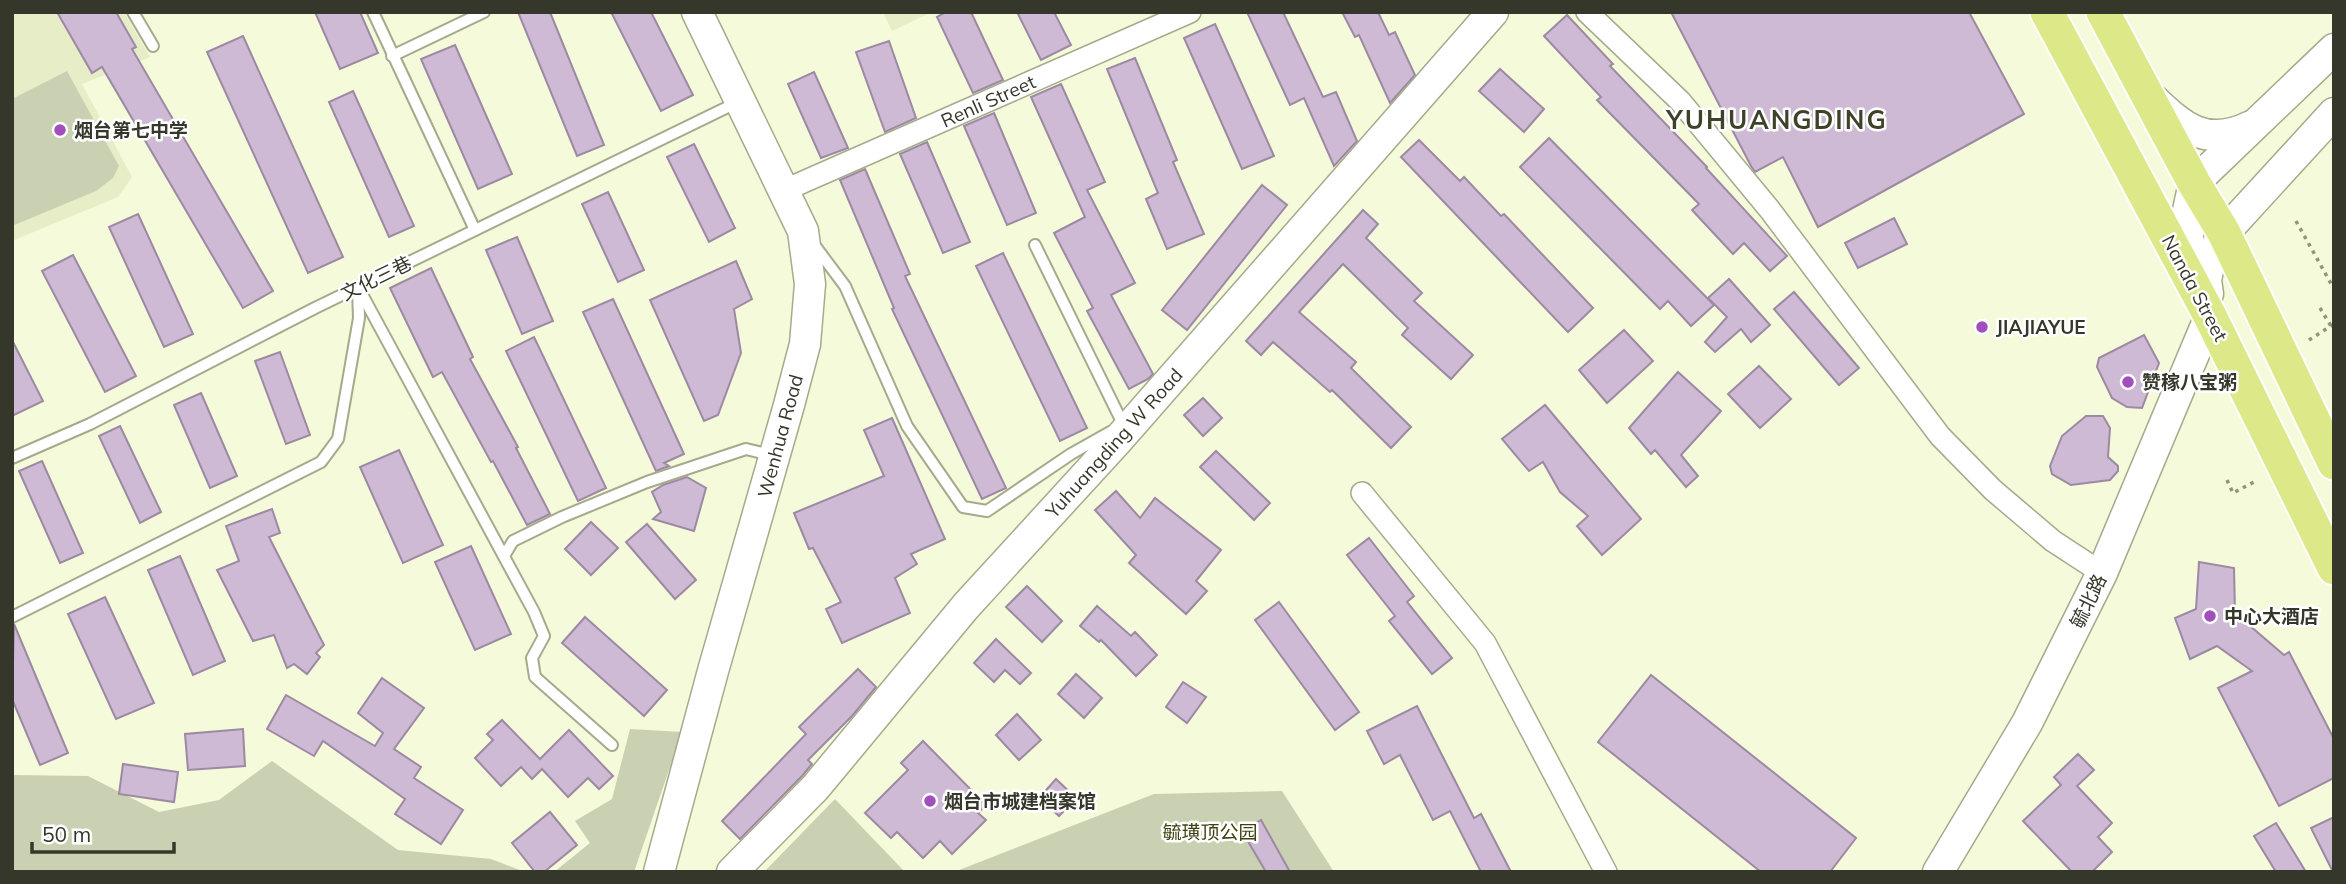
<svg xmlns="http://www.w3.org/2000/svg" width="2346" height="884" viewBox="0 0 2346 884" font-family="Mulish,'Noto Sans SC',sans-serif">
  <rect width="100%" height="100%" fill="#f4fada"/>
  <!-- built -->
  <g fill="#e7eec7">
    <polygon points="12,12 124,12 150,57 82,84 132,177 118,197 12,241"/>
    <polygon points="883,12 932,12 892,31"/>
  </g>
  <!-- green -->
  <g fill="#cad0b2">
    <polygon points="67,71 119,166 113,178 96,191 12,226 12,99"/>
    <polygon points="630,729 682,732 634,872 554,872 590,843 575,821 612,799"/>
    <polygon points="272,761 398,850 491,859 525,872 12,872 12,775 88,776 159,812 219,800"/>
    <polygon points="1282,791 1334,872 954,872 1154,794"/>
    <polygon points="835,799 905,872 764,872"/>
  </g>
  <!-- building -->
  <g fill="#cebad5" stroke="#9c89a2" stroke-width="2">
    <polygon points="57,12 116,12 136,47 132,49 273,291 243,308 102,67 92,73"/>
    <polygon points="315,12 360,12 378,53 340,69"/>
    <polygon points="518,12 550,12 604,145 577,156"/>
    <polygon points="611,12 651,12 693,95 661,111"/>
    <polygon points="946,12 971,12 1003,80 973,93 937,17"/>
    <polygon points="1017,12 1054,12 1071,45 1041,60"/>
    <polygon points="1247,12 1283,12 1323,97 1336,92 1357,141 1334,166 1304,98 1290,105"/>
    <polygon points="1342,12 1378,12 1389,35 1395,32 1415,75 1390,103 1359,35 1355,37"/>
    <polygon points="1671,12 1969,12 2024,114 1818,227 1783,157 1755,172 1751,166"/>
    <polygon points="1567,15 1613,64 1610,66 1707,167 1706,168 1787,256 1770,271 1744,243 1733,254 1692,210 1699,204 1597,100 1601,97 1544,36"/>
    <polygon points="1215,24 1274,156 1242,169 1184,38"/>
    <polygon points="243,36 343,257 308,273 207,52"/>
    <polygon points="889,41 916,118 885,132 856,52"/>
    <polygon points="455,45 512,174 478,189 421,59"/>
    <polygon points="1135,58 1177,160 1173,162 1204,234 1167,249 1146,199 1158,193 1107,69"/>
    <polygon points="1500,69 1544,109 1524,132 1479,91"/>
    <polygon points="814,72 848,148 821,158 788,84"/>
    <polygon points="1061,84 1105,182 1087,190 1135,283 1111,295 1153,374 1148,379 1129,389 1087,311 1093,308 1054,233 1085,217 1031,97"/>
    <polygon points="353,91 414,226 389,237 329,102"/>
    <polygon points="994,113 1036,213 1007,225 964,126"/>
    <polygon points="1549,138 1714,305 1691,326 1668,301 1660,309 1520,167"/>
    <polygon points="1419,140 1460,181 1464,177 1501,216 1504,214 1593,308 1568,332 1401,157"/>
    <polygon points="927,142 970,242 943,253 900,154"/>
    <polygon points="694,144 735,228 709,242 667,157"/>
    <polygon points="865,169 910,274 905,276 1006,488 982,499 892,309 894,308 840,180"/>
    <polygon points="1262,185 1287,205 1187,330 1162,310"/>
    <polygon points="608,192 644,270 618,282 582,204"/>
    <polygon points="1363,210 1378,224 1366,238 1422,293 1414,301 1473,355 1451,379 1402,335 1408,328 1343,264 1299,312 1356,362 1351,368 1411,427 1391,448 1332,390 1330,392 1273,342 1261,355 1246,341"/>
    <polygon points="138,214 193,334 164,347 109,227"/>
    <polygon points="1894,218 1907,244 1858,268 1845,243"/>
    <polygon points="517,237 553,321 522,334 486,250"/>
    <polygon points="1003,253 1087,428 1060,441 976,266"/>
    <polygon points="73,255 136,376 105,392 42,271"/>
    <polygon points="736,261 752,299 734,309 741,353 718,415 704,421 650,300"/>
    <polygon points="431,268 473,357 470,359 518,447 516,448 550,514 527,525 493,461 491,462 442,372 433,377 390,288"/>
    <polygon points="1729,279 1770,325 1751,342 1741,329 1715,352 1705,342 1727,317 1708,298"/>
    <polygon points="1794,292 1859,368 1839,385 1774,309"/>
    <polygon points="613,299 684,454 664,463 669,466 656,471 583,312"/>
    <polygon points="1624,330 1653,361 1607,403 1579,370"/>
    <polygon points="2144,335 2159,363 2142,408 2127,407 2112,398 2097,367 2099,358"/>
    <polygon points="534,337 606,488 578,501 506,351"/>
    <polygon points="12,340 43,401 12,416"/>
    <polygon points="280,352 310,435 286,444 255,361"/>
    <polygon points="1759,366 1791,399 1760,428 1728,394"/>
    <polygon points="1678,372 1721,411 1681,455 1698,476 1686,487 1655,450 1651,454 1629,428"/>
    <polygon points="201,393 237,476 210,488 174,405"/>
    <polygon points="1203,398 1222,418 1203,436 1184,415"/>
    <polygon points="1545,405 1641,519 1602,555 1577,526 1588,516 1560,492 1543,462 1529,471 1502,439"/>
    <polygon points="2086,416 2103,416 2110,428 2108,457 2118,466 2118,471 2110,480 2071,485 2052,474 2050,466 2062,436"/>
    <polygon points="892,418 945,539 911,554 917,564 895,578 910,613 842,643 826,609 841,602 813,548 809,549 794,513 884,476 864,430"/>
    <polygon points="120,426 161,512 140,523 99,436"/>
    <polygon points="399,450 443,545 403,563 360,467"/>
    <polygon points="1216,451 1270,503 1254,520 1200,467"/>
    <polygon points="42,461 83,553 60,563 19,471"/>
    <polygon points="687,477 706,488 694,531 653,519 661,512 652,492 663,485"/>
    <polygon points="1116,491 1140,518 1155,498 1221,550 1196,581 1207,591 1186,614 1129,563 1136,555 1095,510"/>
    <polygon points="272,509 280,533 269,537 324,645 316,653 320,657 307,674 294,664 287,668 274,635 253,641 217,570 239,561 226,526"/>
    <polygon points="591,522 618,548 591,575 565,549"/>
    <polygon points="647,524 696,580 675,599 626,542"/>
    <polygon points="1369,538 1414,596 1407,602 1452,658 1432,674 1389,621 1395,616 1347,555"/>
    <polygon points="471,546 511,634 475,650 435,562"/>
    <polygon points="180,556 225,661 193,675 148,570"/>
    <polygon points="2199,562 2234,568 2235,613 2284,655 2289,652 2334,739 2334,778 2279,806 2218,688 2252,671 2217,646 2190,659 2175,618 2196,609"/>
    <polygon points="1027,586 1062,621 1042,642 1006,607"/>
    <polygon points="105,597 154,703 116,719 68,614"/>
    <polygon points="1279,602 1359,712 1335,730 1255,620"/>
    <polygon points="1097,606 1131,636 1135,632 1157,655 1136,676 1101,640 1099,642 1080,626"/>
    <polygon points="585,617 667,690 644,716 562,643"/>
    <polygon points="14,624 68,753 40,765 12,699"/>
    <polygon points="996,639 1031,673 1020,684 1005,670 994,682 974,663"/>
    <polygon points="858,669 876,687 852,716 808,760 812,764 802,776 740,839 722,821 806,734 799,727"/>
    <polygon points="1076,674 1102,698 1084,718 1058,694"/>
    <polygon points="1651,675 1856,838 1830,872 1761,872 1598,742"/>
    <polygon points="382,678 424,708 394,749 421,767 414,778 463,810 441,844 395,814 405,799 323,741 314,756 267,729 286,695 375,746 383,733 358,713"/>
    <polygon points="1183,682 1206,697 1187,723 1166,707"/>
    <polygon points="1417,706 1474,818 1481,814 1511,872 1481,872 1450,811 1433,820 1400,755 1384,764 1367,731"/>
    <polygon points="1017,714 1041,740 1019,760 996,735"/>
    <polygon points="502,720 540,759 569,730 613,776 599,789 588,778 568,797 542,769 532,779 521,767 501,786 475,758 493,740 487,734"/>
    <polygon points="243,729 245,766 188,770 185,734"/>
    <polygon points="923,741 986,805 978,813 986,820 952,854 940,841 923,858 897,832 891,838 865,813 908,770 901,763"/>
    <polygon points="2078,754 2094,770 2077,786 2112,823 2098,837 2112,852 2092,872 2072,872 2023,821 2061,785 2054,777"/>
    <polygon points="123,764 178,772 174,802 119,794"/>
    <polygon points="1056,779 1076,798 1059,816 1039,798"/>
    <polygon points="550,812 577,845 544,872 535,872 512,843"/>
    <polygon points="2334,817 2334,872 2333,872 2311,828"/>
    <polygon points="1261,820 1290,872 1266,872 1242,831"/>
    <polygon points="2276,823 2306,872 2276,872 2254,836"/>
  </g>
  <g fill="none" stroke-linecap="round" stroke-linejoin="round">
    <defs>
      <g id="lane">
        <polyline points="133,12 153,46"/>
        <polyline points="373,12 475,230"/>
        <polyline points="392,56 484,12"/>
        <polyline points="812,242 845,286 907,426 963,507 987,511 1071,454 1110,432"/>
        <polyline points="1035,245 1123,424"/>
        <polyline points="358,287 534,612 544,636 532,658 535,677 612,745"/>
        <polyline points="12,458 90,424 315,308 738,102"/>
        <polyline points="504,556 513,541 562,517 647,482 746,449 771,455"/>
        <polyline points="12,617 321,462 338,439 359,318 358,290"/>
      </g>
      <g id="street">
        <polyline points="1587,12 1680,101 1770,210 1940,436 1993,490 2053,541 2102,573"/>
        <polyline points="785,190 1190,12"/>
        <polyline points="1362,493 1485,643 1606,872"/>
      </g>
      <g id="secondary">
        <path d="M2151,97C2183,128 2206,148 2251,126"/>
        <polyline points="2197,278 2189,253 2187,215 2194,183 2334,49"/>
        <polyline points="2208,294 2206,280 2211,256 2224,233 2334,113"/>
        <polyline points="659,872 713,671 789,405 805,344 810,284 803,231 697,12"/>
        <polyline points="732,872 815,788 966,606 1117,441 1493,12"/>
        <polyline points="1938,872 2027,723 2102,573 2210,316"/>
      </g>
      <g id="primary">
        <polyline points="2047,12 2210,316 2334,568"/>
        <polyline points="2103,12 2194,183 2224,233 2334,463"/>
      </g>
    </defs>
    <!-- lane casing -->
    <use href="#lane" stroke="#a5aa8c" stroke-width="14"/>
    <!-- street casing -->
    <use href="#street" stroke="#a5aa8c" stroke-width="24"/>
    <!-- secondary casing -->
    <use href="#secondary" stroke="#a5aa8c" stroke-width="33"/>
    <!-- primary casing -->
    <use href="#primary" stroke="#fff" stroke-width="37"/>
    <!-- path -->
    <g stroke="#90947e" stroke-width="3.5" stroke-dasharray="3.5 5" stroke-linecap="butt">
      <polyline points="2296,221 2334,289"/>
      <polyline points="2320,308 2331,326"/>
      <polyline points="2309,340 2334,324"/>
      <polyline points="2227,480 2233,493 2254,482"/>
    </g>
    <!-- lane -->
    <use href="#lane" stroke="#fff" stroke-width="10"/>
    <!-- street -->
    <use href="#street" stroke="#fff" stroke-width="21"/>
    <!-- secondary -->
    <use href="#secondary" stroke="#fff" stroke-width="30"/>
    <!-- primary -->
    <use href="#primary" stroke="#dde888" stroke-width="33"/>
  </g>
  <!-- markers -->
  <g fill="#a24fbe" stroke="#fff" stroke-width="2.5">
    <circle cx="60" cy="130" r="7"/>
    <circle cx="1982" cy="327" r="7"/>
    <circle cx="2128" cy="382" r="7"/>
    <circle cx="2210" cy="616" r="7"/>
    <circle cx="930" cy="801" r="7"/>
  </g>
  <g text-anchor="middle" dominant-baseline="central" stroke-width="5" stroke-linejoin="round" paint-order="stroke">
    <!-- street labels -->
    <g font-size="19" fill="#35372b" stroke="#fff">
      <text transform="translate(988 101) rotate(-24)">Renli Street</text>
      <text transform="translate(376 278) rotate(-26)">文化三巷</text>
      <text transform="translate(2195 288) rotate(62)">Nanda Street</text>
      <text transform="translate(780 436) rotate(-75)">Wenhua Road</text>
      <text transform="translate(1114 443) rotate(-48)">Yuhuangding W Road</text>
      <text transform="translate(2088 601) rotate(-64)">毓北路</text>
    </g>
    <!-- poi labels -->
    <g font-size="19" font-weight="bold" fill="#35372b" stroke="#fff" text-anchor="start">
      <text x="74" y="130">烟台第七中学</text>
      <text x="1996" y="327">JIAJIAYUE</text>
      <text x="2142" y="382">赞稼八宝粥</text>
      <text x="2224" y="616">中心大酒店</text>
      <text x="944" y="801">烟台市城建档案馆</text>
    </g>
    <!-- park labels -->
    <g font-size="19" fill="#3c420d" stroke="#fff">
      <text x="1210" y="832">毓璜顶公园</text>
    </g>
    <!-- district labels -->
    <g font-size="26" font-weight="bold" letter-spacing="2" fill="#3e4228" stroke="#fff">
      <text x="1777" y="119">YUHUANGDING</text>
    </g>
  </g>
  <!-- border -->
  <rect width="2346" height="884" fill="none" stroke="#35372b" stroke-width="28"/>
  <!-- scale -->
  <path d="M32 842v10h142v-10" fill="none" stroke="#35372b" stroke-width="3.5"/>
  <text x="42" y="842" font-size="21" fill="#35372b" stroke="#ffffff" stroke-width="5" paint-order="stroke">50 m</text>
</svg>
